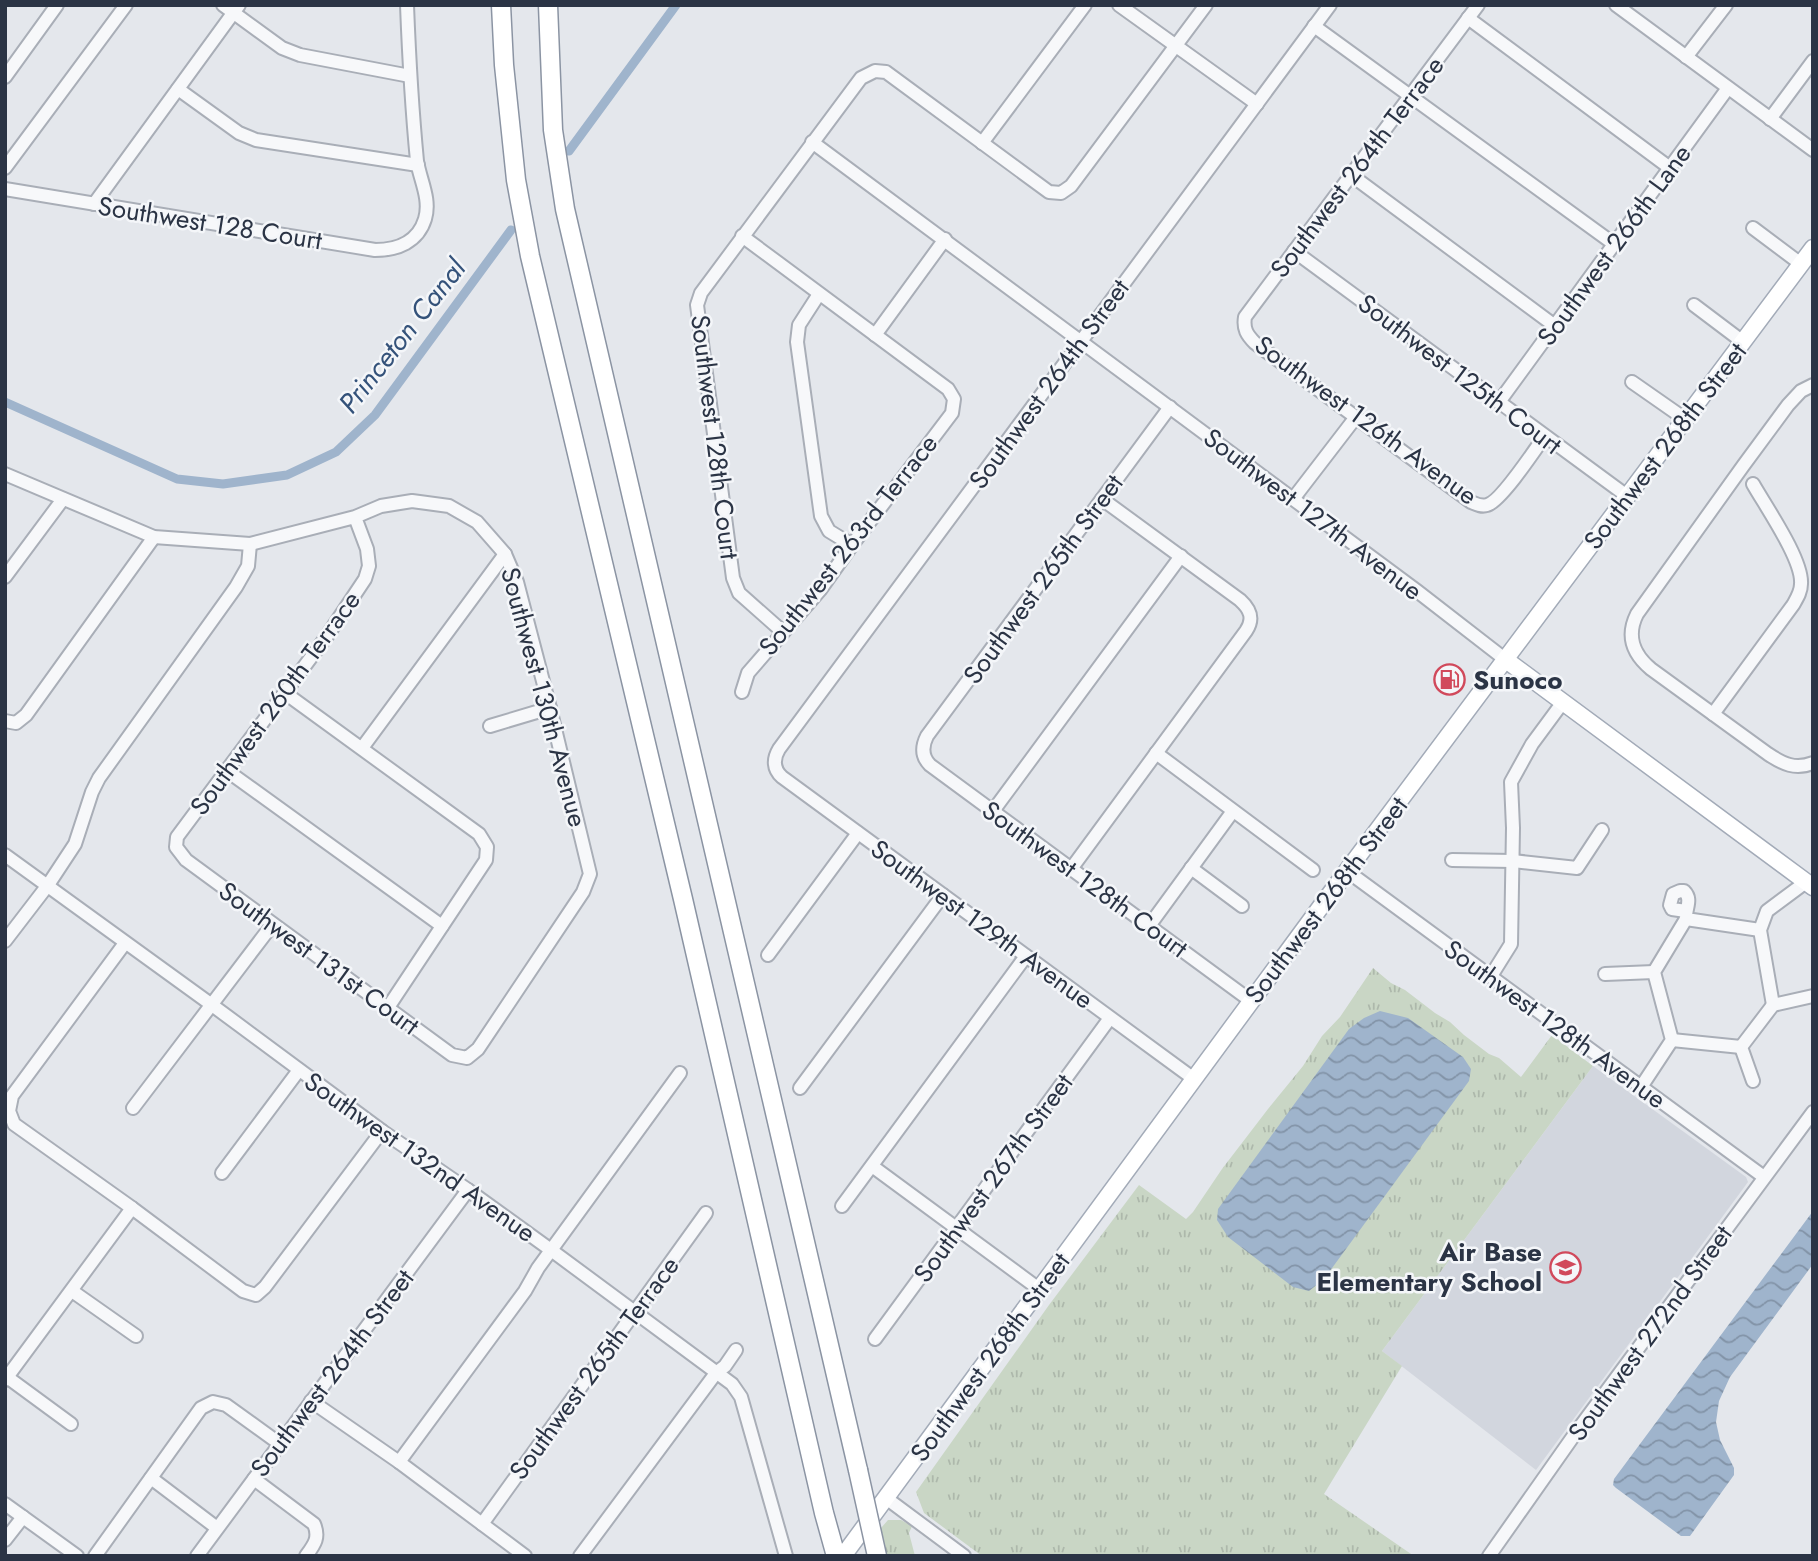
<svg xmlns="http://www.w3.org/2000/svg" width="1818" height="1561" viewBox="0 0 1818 1561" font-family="Jost,sans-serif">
  <defs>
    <pattern id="grass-tufts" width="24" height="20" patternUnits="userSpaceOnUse" patternTransform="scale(1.75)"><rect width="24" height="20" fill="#c9d6c5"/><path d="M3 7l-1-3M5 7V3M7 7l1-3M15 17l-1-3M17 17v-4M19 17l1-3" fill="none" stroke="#adb8ab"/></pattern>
    <pattern id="water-waves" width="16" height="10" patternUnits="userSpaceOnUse" patternTransform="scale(1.75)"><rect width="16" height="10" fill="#9fb4cc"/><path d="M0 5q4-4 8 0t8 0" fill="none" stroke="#8293a7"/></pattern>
  </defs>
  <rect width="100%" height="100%" fill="#e4e7ec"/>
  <!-- built -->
  <polygon fill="#d2d6de" points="1593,1066 1746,1177 1748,1182 1536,1470 1382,1351"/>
  <!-- grass -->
  <g fill="url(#grass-tufts)">
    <polygon points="1373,968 1391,983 1405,990 1435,1013 1450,1022 1464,1035 1489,1054 1499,1058 1521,1077 1552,1035 1593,1066 1382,1351 1402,1366 1324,1494 1414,1556 982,1556 924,1513 916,1492 1049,1305 1139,1185 1186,1219 1193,1212 1222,1169 1268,1109 1303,1066 1322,1036 1340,1017"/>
    <polygon points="888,1520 901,1520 912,1526 909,1533 915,1556 887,1556 881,1528"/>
  </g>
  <!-- water -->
  <g fill="url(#water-waves)">
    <polygon points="1380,1011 1408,1018 1463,1057 1471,1069 1469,1081 1324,1279 1309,1291 1293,1287 1228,1237 1217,1220 1218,1209 1349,1029 1364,1018"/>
    <polygon points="1813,1211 1813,1264 1730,1377 1719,1401 1716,1422 1720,1440 1734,1468 1734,1475 1690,1536 1681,1536 1616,1488 1613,1485 1614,1479"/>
  </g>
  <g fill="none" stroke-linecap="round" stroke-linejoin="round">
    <!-- canal -->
    <g stroke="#9fb4cc" stroke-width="9">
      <polyline points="569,151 676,5"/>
      <polyline points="5,402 177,479 223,484 287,475 336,452 375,415 511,230"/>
    </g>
    <defs>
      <g id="minor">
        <polyline points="223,5 282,48 300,55 410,76"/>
        <polyline points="1119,5 1257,104"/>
        <path d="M1478,5L1245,317C1243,329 1247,335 1255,343L1471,502C1476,504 1481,507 1487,505C1500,502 1535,450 1544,437"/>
        <polyline points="1616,5 1813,150"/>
        <polyline points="1468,18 1670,168"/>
        <polyline points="1314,26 1614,244"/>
        <polyline points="1686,57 1726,5"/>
        <polyline points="5,77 57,5"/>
        <polyline points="178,89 239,133 256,140 418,165"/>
        <polyline points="1770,119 1813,61"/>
        <polyline points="812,142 1417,591 1506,660"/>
        <polyline points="982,143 1085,5"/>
        <polyline points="5,168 126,5"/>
        <polyline points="1351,175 1555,326"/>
        <path d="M5,189L375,250C397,250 418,242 425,219C431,199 420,180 417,161C412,109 409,57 407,5"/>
        <polyline points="94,204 239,5"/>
        <polyline points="1753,228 1801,264"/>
        <polyline points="742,236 948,389 954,399 952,413 852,545 820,590 748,673 742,692"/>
        <polyline points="1294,251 1627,496"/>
        <polyline points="819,294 799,325 797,342 821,516 829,531 852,545"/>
        <polyline points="1694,305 1743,342"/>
        <polyline points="875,335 945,239"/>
        <polyline points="1632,382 1685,419"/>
        <path d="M1813,385L1801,391L1788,405L1743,466L1637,614C1626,636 1633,654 1651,669L1768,754C1783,764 1795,770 1813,763"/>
        <polyline points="1499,402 1728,88"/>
        <path d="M1170,407L927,736C922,746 921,756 930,765L1251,1001"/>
        <polyline points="5,474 154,537 250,544 355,517 381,506 412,501 449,506 477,522 505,554 517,582 550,708 590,874 583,892 478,1049 467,1058 452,1055 186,860 176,847 177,837 327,636 365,579 369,566 367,549 355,517"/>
        <polyline points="1293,499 1356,417"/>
        <polyline points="5,577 63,499"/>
        <polyline points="783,632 739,593 733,578 697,305 701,293 861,78 875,71 886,72 1049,192 1061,193 1071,186 1206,5"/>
        <polyline points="285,693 479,834 487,847 486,860 387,1009"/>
        <path d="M1713,714L1793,605C1797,598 1801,592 1801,584C1803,560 1766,507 1753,484"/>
        <polyline points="5,721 16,723 26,715 154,537"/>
        <polyline points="490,726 550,708"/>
        <polyline points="362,748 505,554"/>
        <polyline points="1156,753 1313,870"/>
        <polyline points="226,770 442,926"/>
        <polyline points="993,811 1181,556"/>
        <polyline points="5,855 212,1005 382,1131 468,1190 551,1250 732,1384 741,1397 786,1556"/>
        <polyline points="1452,860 1513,861 1577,868 1602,830"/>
        <polyline points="1191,868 1242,906"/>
        <path d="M1071,869L1246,631C1254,619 1251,610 1240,600L1102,499"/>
        <polyline points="1347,871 1764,1177"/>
        <path d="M1686,911L1672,909L1670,905L1673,894L1680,891H1684C1693,900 1685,908 1686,919L1760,930"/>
        <polyline points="1149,926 1233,811"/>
        <polyline points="5,941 48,885 75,844 92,792 99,778 236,587 248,566 250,544"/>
        <polyline points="125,943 12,1096 9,1111 14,1124 132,1208 243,1291 256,1295 265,1287 382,1131"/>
        <polyline points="768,955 858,833"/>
        <polyline points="1605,974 1654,972"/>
        <polyline points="1491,976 1511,944 1513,828 1511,782 1532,744 1563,702"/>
        <polyline points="1773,1005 1760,930 1767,911 1806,882"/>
        <polyline points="1672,1040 1741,1047"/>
        <path d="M1194,1079L782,777C773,769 773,759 779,749L1330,5"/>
        <polyline points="1753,1081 1741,1047 1773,1005 1813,996"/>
        <polyline points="1641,1087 1672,1040 1654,972 1686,919"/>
        <polyline points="800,1088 943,895"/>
        <polyline points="133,1108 272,925"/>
        <polyline points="872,1166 1039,1289"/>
        <polyline points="222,1173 299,1070"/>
        <polyline points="842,1206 1026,956"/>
        <polyline points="72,1291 136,1336"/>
        <polyline points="875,1339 1110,1018"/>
        <polyline points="7,1377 71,1424"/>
        <polyline points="5,1380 132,1208"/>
        <polyline points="311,1401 399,1462 525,1556"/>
        <polyline points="399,1462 525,1291 538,1268 680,1073"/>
        <polyline points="151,1478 217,1528"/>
        <path d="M254,1479L314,1524C320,1538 314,1545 306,1556"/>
        <polyline points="886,1498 964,1556"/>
        <polyline points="5,1504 77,1556"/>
        <polyline points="482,1524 706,1213"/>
        <polyline points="5,1540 23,1517"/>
        <polyline points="95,1556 201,1408 213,1402 226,1405 280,1444"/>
        <polyline points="197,1556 468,1190"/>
        <polyline points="580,1556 716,1373 725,1366 736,1350"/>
        <polyline points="1489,1556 1577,1431 1813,1112"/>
      </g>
      <g id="major">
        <polyline points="1506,660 1813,887"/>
        <polyline points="843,1556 1347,871 1813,248"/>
      </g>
      <g id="highway">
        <polyline points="501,5 504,65 516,180 530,256 683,899 824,1513 836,1556"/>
        <polyline points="548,5 553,130 565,209 858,1470"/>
      </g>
    </defs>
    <!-- minor casing -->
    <use href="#minor" stroke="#a9aeb7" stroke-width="16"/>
    <!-- major casing -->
    <use href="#major" stroke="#a3abb8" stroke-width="19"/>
    <!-- highway casing -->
    <use href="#highway" stroke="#8b94a3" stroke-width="21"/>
    <!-- minor -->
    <use href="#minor" stroke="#f7f8fa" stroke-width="12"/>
    <!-- major -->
    <use href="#major" stroke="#fff" stroke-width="16"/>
    <!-- highway -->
    <use href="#highway" stroke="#fff" stroke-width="18"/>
    <defs>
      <polyline id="highway-bridge" points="858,1470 877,1556"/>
    </defs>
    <!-- highway-bridge casing -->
    <use href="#highway-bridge" stroke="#8b94a3" stroke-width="21" stroke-linecap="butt"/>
    <!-- highway-bridge -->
    <use href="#highway-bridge" stroke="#fff" stroke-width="18"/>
  </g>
  <!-- icons -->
  <defs>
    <symbol id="fuel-ring" viewBox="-11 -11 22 22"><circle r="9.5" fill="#f4f6f9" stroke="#d1495b" stroke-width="1.5"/><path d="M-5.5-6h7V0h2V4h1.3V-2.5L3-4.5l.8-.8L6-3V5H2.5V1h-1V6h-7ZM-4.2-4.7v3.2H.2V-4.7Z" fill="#d1495b"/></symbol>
    <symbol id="school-ring" viewBox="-11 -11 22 22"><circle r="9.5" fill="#f4f6f9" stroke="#d1495b" stroke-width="1.5"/><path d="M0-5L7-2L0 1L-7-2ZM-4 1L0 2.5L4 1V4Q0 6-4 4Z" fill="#d1495b"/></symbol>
  </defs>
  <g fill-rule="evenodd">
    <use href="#fuel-ring" x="1432" y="662" width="35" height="35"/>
    <use href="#school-ring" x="1548" y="1250" width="35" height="35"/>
  </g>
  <g text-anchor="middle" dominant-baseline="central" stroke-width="5" stroke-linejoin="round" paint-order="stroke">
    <!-- street labels -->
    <g font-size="26" fill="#2b3445" stroke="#f4f6f9">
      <text transform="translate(1357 167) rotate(-53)">Southwest 264th Terrace</text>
      <text transform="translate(210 223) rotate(9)">Southwest 128 Court</text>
      <text transform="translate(1614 245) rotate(-54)">Southwest 266th Lane</text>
      <text transform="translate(1460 374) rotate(37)">Southwest 125th Court</text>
      <text transform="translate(1049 384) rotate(-54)">Southwest 264th Street</text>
      <text transform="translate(1366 420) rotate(36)">Southwest 126th Avenue</text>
      <text transform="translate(715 437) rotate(83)">Southwest 128th Court</text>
      <text transform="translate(1665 446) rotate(-53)">Southwest 268th Street</text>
      <text transform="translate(1313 514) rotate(37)">Southwest 127th Avenue</text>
      <text transform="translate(848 545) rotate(-52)">Southwest 263rd Terrace</text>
      <text transform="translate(1043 579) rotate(-54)">Southwest 265th Street</text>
      <text transform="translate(544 697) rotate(75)">Southwest 130th Avenue</text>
      <text transform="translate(275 703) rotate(-54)">Southwest 260th Terrace</text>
      <text transform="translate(1085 879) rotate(36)">Southwest 128th Court</text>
      <text transform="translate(1326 900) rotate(-53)">Southwest 268th Street</text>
      <text transform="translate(982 924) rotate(36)">Southwest 129th Avenue</text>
      <text transform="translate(319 958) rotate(36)">Southwest 131st Court</text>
      <text transform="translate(1555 1024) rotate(36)">Southwest 128th Avenue</text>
      <text transform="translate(420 1157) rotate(35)">Southwest 132nd Avenue</text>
      <text transform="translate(993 1178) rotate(-54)">Southwest 267th Street</text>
      <text transform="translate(1650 1333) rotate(-54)">Southwest 272nd Street</text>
      <text transform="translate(990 1357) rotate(-54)">Southwest 268th Street</text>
      <text transform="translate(594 1368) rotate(-54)">Southwest 265th Terrace</text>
      <text transform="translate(332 1373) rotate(-53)">Southwest 264th Street</text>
    </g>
    <!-- poi labels -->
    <g font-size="26" font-weight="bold" fill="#2b3445" stroke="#f4f6f9" text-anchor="start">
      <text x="1473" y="680">Sunoco</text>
      <text x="1542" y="1252" text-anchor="end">Air Base<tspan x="1542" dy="30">Elementary School</tspan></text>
    </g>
    <!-- water labels -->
    <g font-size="28" font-style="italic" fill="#34527a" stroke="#f4f6f9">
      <text transform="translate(402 336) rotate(-52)">Princeton Canal</text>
    </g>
  </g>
  <!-- border -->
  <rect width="1818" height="1561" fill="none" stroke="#2b3445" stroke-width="14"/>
</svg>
